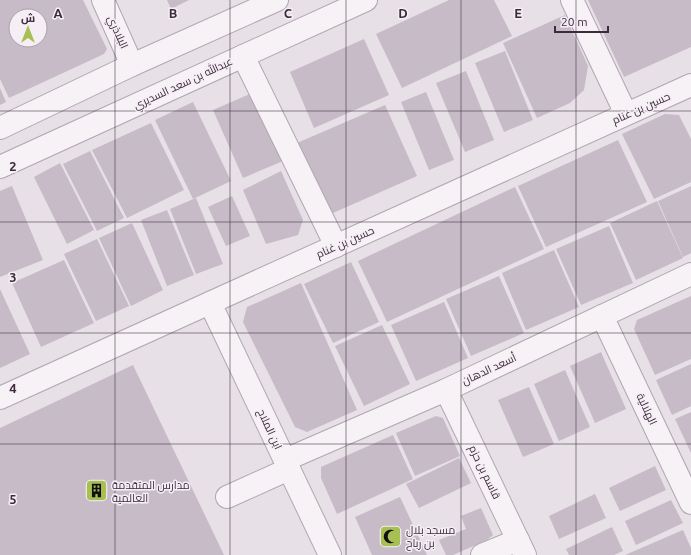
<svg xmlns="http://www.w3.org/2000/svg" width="691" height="555" viewBox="0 0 691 555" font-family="Ubuntu,Cairo,sans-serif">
  <rect width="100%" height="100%" fill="#e7e0e7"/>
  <!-- building -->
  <g fill="#c6bbc7" fill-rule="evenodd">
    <path d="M0,0H83L107,49L104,54L9,98L0,79ZM16,16H40V40H16Z"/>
    <polygon points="167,0 189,0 171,9"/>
    <polygon points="449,0 494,0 512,36 402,88 376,34"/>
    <polygon points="588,0 691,0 691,47 624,77"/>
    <polygon points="565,15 588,66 584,90 570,103 537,118 503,43"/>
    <polygon points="364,39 389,95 314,128 290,72"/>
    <polygon points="505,51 533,120 504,132 475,63"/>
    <polygon points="466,71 494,140 465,152 436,83"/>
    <polygon points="0,88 6,102 0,105"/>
    <polygon points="426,92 454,160 429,170 401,102"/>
    <polygon points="252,93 283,161 243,178 213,110"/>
    <polygon points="193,102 231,181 193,199 155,120"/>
    <polygon points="385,105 417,176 333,213 324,205 297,143"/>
    <polygon points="665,114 679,115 691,139 691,182 654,199 622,134"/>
    <polygon points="151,123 184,190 127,218 92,150"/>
    <polygon points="618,140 647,202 546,247 518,186"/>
    <polygon points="90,151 124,218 97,231 63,164"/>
    <polygon points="60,163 94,230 67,244 34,177"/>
    <polygon points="281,171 303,220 298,235 266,244 243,190"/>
    <polygon points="12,186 43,260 0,277 0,191"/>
    <polygon points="691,186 691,253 683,257 658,201"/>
    <polygon points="515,187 544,249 387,322 358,261"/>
    <polygon points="232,196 250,236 226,246 208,207"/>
    <polygon points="196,198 223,264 196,274 170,209"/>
    <polygon points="657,201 683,258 636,280 610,223"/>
    <polygon points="167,210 194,275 167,286 141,220"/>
    <polygon points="132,223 163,290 131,306 99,238"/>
    <polygon points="609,226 633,283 581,305 556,249"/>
    <polygon points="97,239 129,306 96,321 64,254"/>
    <polygon points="554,250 579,307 526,330 502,273"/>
    <polygon points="64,260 94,323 41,347 12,283"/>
    <polygon points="351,262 379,322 333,343 304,284"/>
    <polygon points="499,276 524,333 471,356 446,299"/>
    <polygon points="301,283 357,410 307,432 295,427 243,322 247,307"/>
    <polygon points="0,289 30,354 0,368"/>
    <polygon points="691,296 691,359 655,375 634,329 637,320"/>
    <polygon points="444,302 468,358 416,381 391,325"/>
    <polygon points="382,325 410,384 364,406 335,346"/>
    <polygon points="601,352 626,409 595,423 570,366"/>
    <polygon points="691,364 691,406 672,415 656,380"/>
    <polygon points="133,365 224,555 0,555 0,428"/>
    <polygon points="565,370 590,427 559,441 534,384"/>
    <polygon points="529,387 554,444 523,457 498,400"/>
    <polygon points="691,412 691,453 675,419"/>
    <polygon points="436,416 443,418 460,456 415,476 396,433"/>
    <polygon points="393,435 413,479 337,514 321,478 321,467"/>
    <polygon points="459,458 471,483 419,508 406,484"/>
    <polygon points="655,466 666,490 620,511 609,488"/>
    <polygon points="595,494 606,518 559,539 549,516"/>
    <polygon points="400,497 427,555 372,555 355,517"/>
    <polygon points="671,500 683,523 636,545 625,521"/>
    <polygon points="481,508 493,535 487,540 453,555 446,555 439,540 466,529 461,516"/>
    <polygon points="612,527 623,551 614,555 569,555 566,549"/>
    <polygon points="683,530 691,548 691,555 625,555"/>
  </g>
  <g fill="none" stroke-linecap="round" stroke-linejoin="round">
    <defs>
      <g id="minor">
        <polyline points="103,0 132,65"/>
        <polyline points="572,0 626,114"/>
        <polyline points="243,56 336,246"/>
        <polyline points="0,128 132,65 277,0"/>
        <polyline points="0,167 366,0"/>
        <polyline points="210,303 330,555"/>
        <polyline points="602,316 691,503"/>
        <polyline points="446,390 525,555"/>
        <polyline points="0,398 691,85"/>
        <polyline points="285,460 446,390 691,274"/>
        <polyline points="227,497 289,469"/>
        <polyline points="482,555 518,540"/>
      </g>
    </defs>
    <!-- minor casing -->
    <use href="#minor" stroke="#b1a6b1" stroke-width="24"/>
    <!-- minor -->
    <use href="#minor" stroke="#f6f2f6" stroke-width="22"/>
  </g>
  <!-- grid -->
  <path fill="none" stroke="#3d2b3d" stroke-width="1" stroke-opacity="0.55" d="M115,0V555M230,0V555M346,0V555M461,0V555M576,0V555M0,111H691M0,222H691M0,333H691M0,444H691"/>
  <!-- icons -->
  <defs>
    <symbol id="building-square" viewBox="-11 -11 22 22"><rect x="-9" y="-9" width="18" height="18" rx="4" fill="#a8bf53" stroke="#f5eff5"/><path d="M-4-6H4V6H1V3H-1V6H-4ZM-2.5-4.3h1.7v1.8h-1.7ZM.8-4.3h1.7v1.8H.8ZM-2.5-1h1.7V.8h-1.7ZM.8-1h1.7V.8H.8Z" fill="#111"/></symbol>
    <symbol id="mosque-square" viewBox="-11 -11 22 22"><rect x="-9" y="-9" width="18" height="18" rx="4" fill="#a8bf53" stroke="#f5eff5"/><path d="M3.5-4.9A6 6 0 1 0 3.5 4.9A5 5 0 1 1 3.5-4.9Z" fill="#111"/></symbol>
  </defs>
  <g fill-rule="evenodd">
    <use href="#building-square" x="84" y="478" width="25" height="25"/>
    <use href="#mosque-square" x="378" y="524" width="25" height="25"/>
  </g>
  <g text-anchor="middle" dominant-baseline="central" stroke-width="3" stroke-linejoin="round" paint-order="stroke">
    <!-- street labels -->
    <g font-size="11" fill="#3d2b3d" stroke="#f5eff5">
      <text transform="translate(118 32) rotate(66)">البلاذري</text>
      <text transform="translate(183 83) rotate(-25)">عبدالله بن سعد السديري</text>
      <text transform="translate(641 108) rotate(-24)">حسين بن غنام</text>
      <text transform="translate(345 242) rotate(-24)">حسين بن غنام</text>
      <text transform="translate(489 369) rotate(-25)">أسعد الدهان</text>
      <text transform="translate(647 409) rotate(65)">الهلالية</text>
      <text transform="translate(270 429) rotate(65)">ابن الملاح</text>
      <text transform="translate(485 472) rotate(64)">قاسم بن حزم</text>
    </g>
    <!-- poi labels -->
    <g font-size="11" fill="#3d2b3d" stroke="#f5eff5" text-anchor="start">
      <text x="112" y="485">مدارس المتقدمة<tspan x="112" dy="13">العالمية</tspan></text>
      <text x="406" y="530">مسجد بلال<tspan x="406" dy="13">بن رباح</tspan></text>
    </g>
  </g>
  <g font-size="13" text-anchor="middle" font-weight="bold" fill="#3d2b3d" stroke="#f5eff5" stroke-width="3" stroke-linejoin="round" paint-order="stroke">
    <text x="58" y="18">A</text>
    <text x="173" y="18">B</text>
    <text x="288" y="18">C</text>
    <text x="403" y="18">D</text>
    <text x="518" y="18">E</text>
    <text x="13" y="171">2</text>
    <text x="13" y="282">3</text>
    <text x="13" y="393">4</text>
    <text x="13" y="504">5</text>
  </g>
  <!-- north arrow -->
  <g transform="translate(28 28)"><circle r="19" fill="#f5eff5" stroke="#aba1ab"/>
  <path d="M0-3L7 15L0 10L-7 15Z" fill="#a8bf53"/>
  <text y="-6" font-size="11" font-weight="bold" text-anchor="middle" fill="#3d2b3d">ش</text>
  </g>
  <!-- scale -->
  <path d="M555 26v6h53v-6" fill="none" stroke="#3d2b3d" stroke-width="2"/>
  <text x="561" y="26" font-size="12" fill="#3d2b3d" stroke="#f5eff5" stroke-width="3" paint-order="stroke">20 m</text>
</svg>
